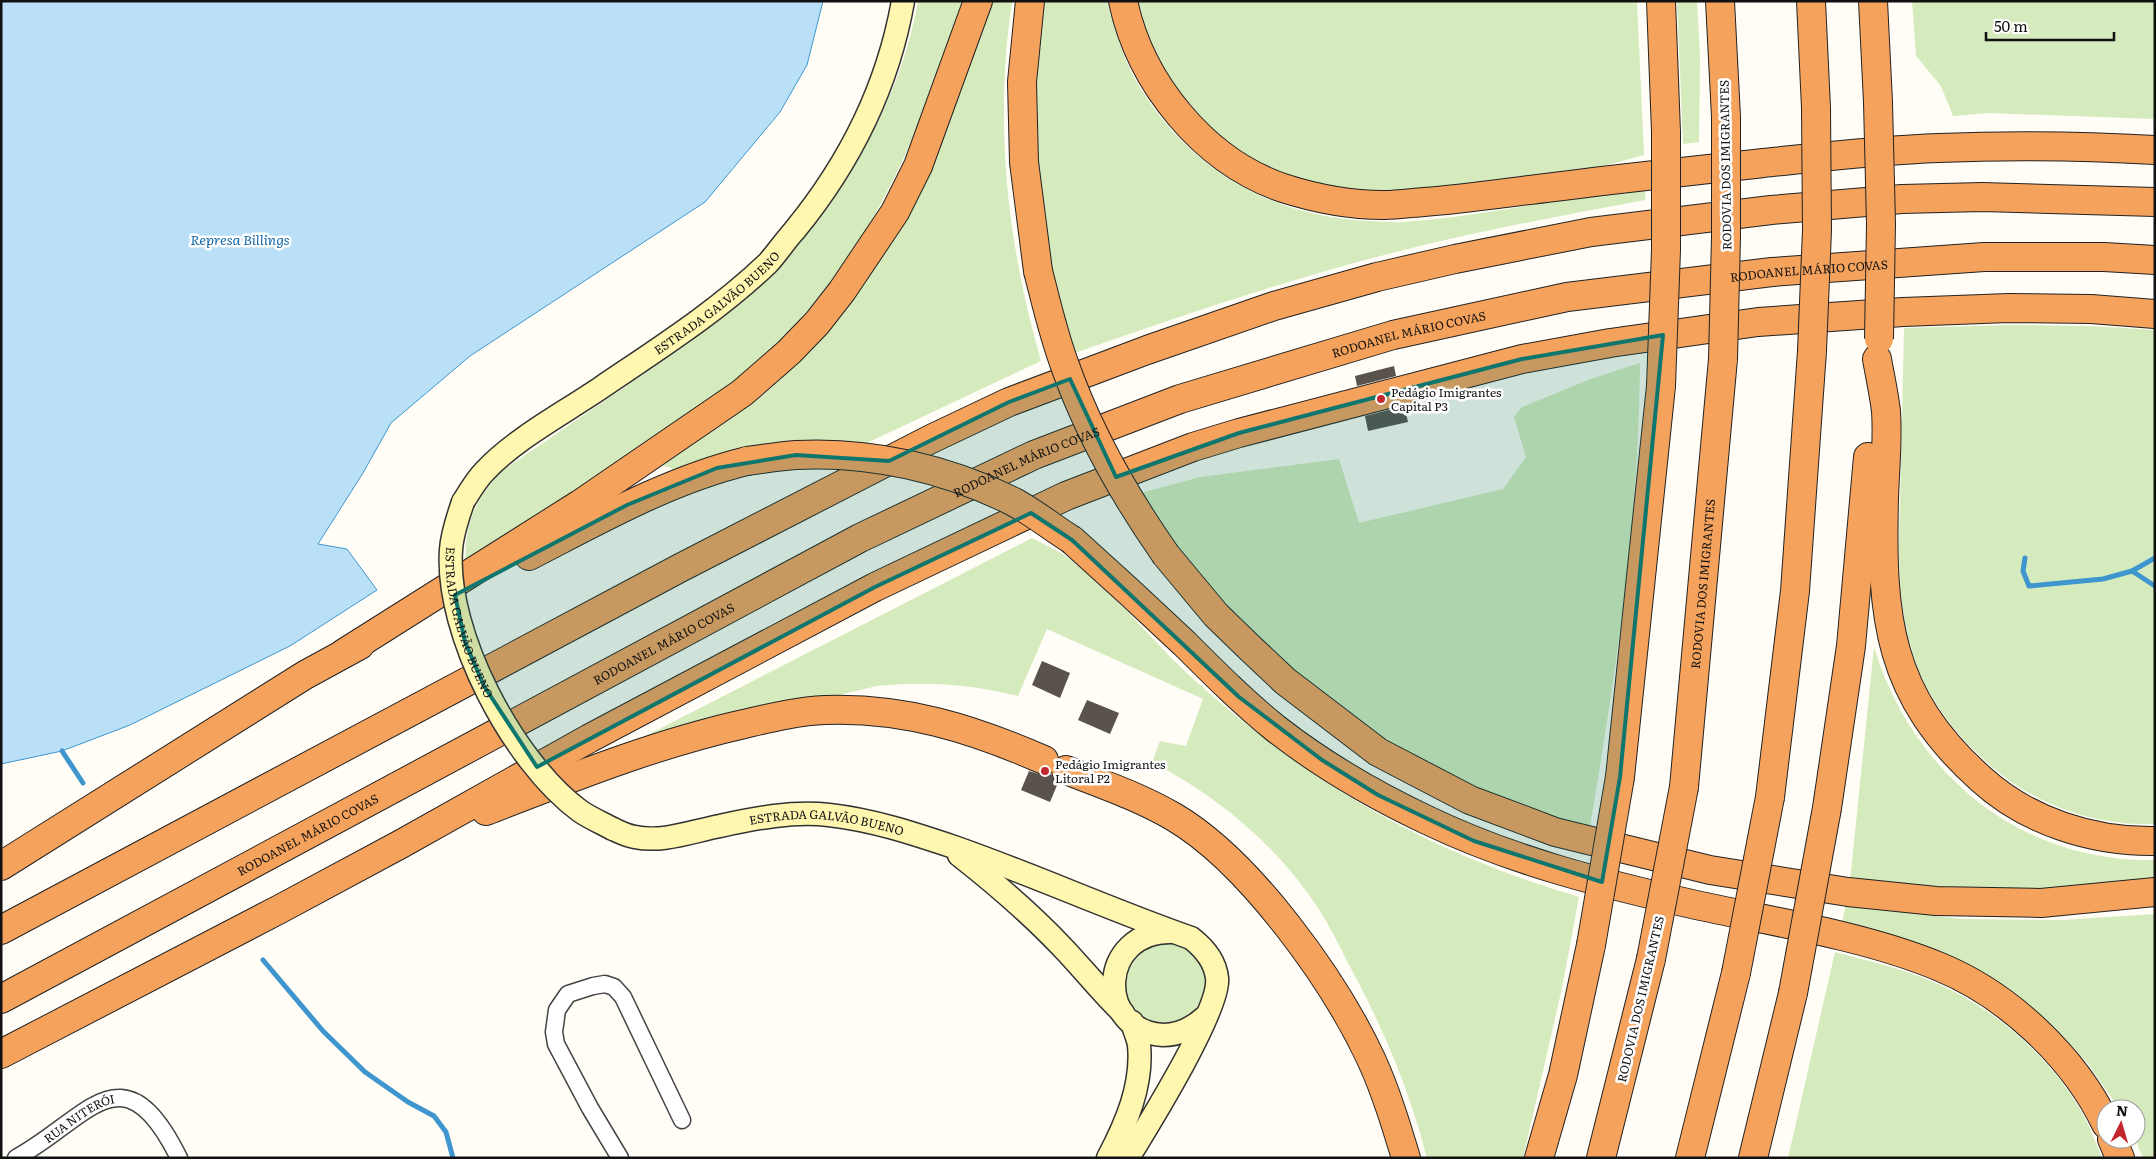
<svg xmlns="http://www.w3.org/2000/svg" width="2156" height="1159" viewBox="0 0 2156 1159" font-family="Literata,serif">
  <rect width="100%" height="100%" fill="#fffdf5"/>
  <!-- green -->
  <g fill="#d5ebbd">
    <path d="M918,1H965C940,63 920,129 889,188C852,261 802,324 741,379L466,565C463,526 476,495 505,469L692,341C800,258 894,139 918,1Z"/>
    <path d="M987,1H1012C994,123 1007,244 1041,361L867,443L813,441L786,443L671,476L672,468L662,466L699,438L835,316Z"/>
    <path d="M1038,1H1107C1115,30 1123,60 1139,86C1189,169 1272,217 1369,221C1381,221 1392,223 1403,222C1485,216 1566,198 1646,185L1645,200C1565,215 1484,230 1404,250C1292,278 1182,315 1072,354L1040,236L1031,65Z"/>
    <polygon points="1129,1 1637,1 1644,155 1585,171 1365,199 1272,177 1189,121"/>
    <polygon points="1677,1 1697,1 1700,57 1699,142 1683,144"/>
    <polygon points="1912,1 2155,1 2155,119 1989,113 1953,116 1941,86 1916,56"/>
    <path d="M2009,325L2090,326L2155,330V824C2096,826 2035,805 1991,766C1959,738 1931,704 1916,663C1894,604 1899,534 1901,472C1902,424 1903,376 1904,328Z"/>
    <path d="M1640,363C1639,519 1616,673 1590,826L1558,821L1474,789L1384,743L1293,673L1225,607L1174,548L1141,493L1200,477L1339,459L1359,523L1503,489L1526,457L1514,417L1522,407L1588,380Z"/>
    <path d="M1032,538C1045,545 1060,551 1071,560C1119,596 1154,645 1199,684C1314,787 1431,853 1579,897L1562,988L1523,1158H1427C1410,1093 1387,1037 1356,978C1344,956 1334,933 1320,911C1278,846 1220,798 1152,762L1160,741L1186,746L1203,699L1047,629L1018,696C971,684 926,681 877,686L626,746Z"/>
    <path d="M1874,647C1912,773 2020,863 2155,860V881L2041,891L1937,890L1850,881Z"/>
    <polygon points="1846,904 1961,919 2064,920 2155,914 2155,1158 2143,1158 2135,1139 2136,1109 2119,1109 2089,1065 2069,1042 2047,1020 1999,983 1841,928"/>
    <circle cx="1165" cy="983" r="40"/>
    <path d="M1835,952C1868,961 1902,968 1933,982C1994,1007 2052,1058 2084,1116C2091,1129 2096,1144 2102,1158H1788Z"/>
  </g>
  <!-- water -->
  <polygon fill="#b9e0f7" stroke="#3f96cf" points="1,1 823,1 807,65 780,112 705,202 470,356 391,423 363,473 318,544 347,549 377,590 290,646 130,725 62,751 1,764"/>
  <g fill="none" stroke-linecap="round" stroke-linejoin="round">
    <!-- stream -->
    <g stroke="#3f96cf" stroke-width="5">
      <polyline points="2025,558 2023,571 2029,586 2103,579 2132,571 2155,558"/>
      <polyline points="2132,571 2155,586"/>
      <polyline points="62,751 83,783"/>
      <polyline points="263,960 323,1031 365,1072 408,1102 434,1116 446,1132 453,1158"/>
    </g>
  </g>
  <!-- building -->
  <g fill="#5a524d">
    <polygon points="1394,366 1396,376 1357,386 1355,376"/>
    <polygon points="1404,406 1408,422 1368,431 1365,416"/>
    <polygon points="1042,661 1070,673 1060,698 1032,685"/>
    <polygon points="1087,700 1119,713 1110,734 1078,720"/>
    <polygon points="1029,771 1045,776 1051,774 1058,783 1050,802 1021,790"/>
  </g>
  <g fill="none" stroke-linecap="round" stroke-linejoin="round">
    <defs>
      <g id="street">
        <path id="s1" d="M16,1158C88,1119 123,1045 179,1158"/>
        <polyline points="620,1158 590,1108 556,1044 554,1032 557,1010 568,994 593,986 605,984 614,987 623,997 682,1120"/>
      </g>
      <g id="secondary">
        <path id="s2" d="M463,502C470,491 476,480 485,471C516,438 564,413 602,387C658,349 718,311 768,263C777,253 785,241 794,231C849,164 888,86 903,1"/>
        <path id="s3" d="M613,829C620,832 627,836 635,837C663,843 693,831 720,826C756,818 793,811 829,815C873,820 912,833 954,847C1034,875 1111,910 1191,938C1204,948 1215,960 1217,978C1221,1008 1147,1127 1128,1158"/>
        <path d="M959,855C996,884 1031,914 1064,949C1084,970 1102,993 1123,1013"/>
        <path d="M1171,932C1098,931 1095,1031 1163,1035C1180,1035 1193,1028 1205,1017"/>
        <path d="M1108,1158C1126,1124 1143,1085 1139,1045C1138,1038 1134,1030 1132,1022"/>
      </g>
      <g id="highway">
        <polyline points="1030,1 1022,82 1024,162 1038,271"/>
        <path d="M1123,1C1140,83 1204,161 1283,188C1314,198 1351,205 1384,205C1397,205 1411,203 1424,202C1467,199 1510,192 1554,187C1623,178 1693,171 1763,163C1821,157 1880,150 1939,148C2011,145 2083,146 2155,150"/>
        <polyline points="1661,1 1666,132"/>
        <polyline points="1720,1 1726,117"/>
        <polyline points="1811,1 1816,108"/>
        <polyline points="1873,1 1878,102"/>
        <path d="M1877,359C1880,376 1884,394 1886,411C1888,439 1885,470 1884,498C1881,617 1887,695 1981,779C2027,821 2092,842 2155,841"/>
        <path d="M1072,540C1110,574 1148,609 1185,644C1214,673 1243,702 1275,728C1321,764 1374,795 1427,820C1512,861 1604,884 1696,905C1774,922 1866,936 1940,967C2008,995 2074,1057 2106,1124"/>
        <polyline points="1166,555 1216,615 1249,647 1285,681 1378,752 1470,800 1555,832 1710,870 1848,892 1936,901 2041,903 2155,892"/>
        <path d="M529,556C599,520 669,480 747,461"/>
        <polyline points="344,653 580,504 742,393 789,352 817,323 842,291 895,212 918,166 978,1"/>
        <path d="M1066,770C1102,784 1140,797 1174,817C1250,862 1335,981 1372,1061C1386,1092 1396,1125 1406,1158"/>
        <polyline points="1620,777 1661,386"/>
        <path id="s4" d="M1684,787L1723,359"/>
        <polyline points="1770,797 1795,591 1812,351"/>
        <polyline points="1827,808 1851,646 1868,457"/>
        <path d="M486,811C571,778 655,744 744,724C770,718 798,711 825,710C904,707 973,729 1044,760"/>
        <polyline points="1,866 305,675 360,645"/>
        <polyline points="1,930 680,568 931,439 1009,402 1147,350 1274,306 1377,277 1455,259 1591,232 1771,210 1902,199 1982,197 2155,202"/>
        <path id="s5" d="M1,999L860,538L1034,455L1180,399L1393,335L1567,297L1772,272L1984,257H2104L2155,260"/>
        <polyline points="1,1054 280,909 401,844 590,738 875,587 1066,496 1193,447 1239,433 1522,359 1610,343 1758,322 1903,312 2009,308 2091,309 2155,314"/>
        <polyline points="2112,1139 2120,1158"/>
        <polyline points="1539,1158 1563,1075 1591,945"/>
        <polyline points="1601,1158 1651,959"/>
        <polyline points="1690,1158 1736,973"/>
        <polyline points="1753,1158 1793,993"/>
      </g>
    </defs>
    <!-- street casing -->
    <use href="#street" stroke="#444" stroke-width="19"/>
    <!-- secondary casing -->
    <use href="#secondary" stroke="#333" stroke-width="25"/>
    <!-- highway casing -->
    <use href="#highway" stroke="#222" stroke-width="30"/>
    <!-- street -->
    <use href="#street" stroke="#fff" stroke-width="16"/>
    <!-- secondary -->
    <use href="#secondary" stroke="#fff6b0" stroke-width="22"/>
    <!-- highway -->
    <use href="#highway" stroke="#f5a25d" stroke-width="28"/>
    <defs>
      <g id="secondary-bridge">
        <path id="s6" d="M463,502C458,517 452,533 451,550C445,633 513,762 580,811C590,818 602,823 613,829"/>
      </g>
      <g id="highway-bridge">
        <polyline points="1878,102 1881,224 1879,339"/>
        <path d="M1038,271C1046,302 1053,333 1064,363C1088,432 1124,495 1166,555"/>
        <polyline points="1812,351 1817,230 1816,108"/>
        <polyline points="1723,359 1726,237 1726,117"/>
        <polyline points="1661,386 1666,250 1666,132"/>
        <path d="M747,461C763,459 780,456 796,455C871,451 948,469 1014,502C1034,513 1053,528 1072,540"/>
        <polyline points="1591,945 1620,777"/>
        <polyline points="1651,959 1684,787"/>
        <polyline points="1736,973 1770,797"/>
        <polyline points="1793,993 1827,808"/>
      </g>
    </defs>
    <!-- secondary-bridge casing -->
    <use href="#secondary-bridge" stroke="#333" stroke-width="25" stroke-linecap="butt"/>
    <!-- highway-bridge casing -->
    <use href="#highway-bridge" stroke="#222" stroke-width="30" stroke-linecap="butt"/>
    <!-- secondary-bridge -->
    <use href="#secondary-bridge" stroke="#fff6b0" stroke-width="22"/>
    <!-- highway-bridge -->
    <use href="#highway-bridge" stroke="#f5a25d" stroke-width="28"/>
  </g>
  <!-- marked area -->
  <path fill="#0f766e" fill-opacity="0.2" stroke="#0f766e" stroke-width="4" stroke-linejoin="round" d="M1663,335L1620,777L1602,882L1474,841L1378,795L1322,760L1239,697L1072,540L1031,513L875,587L537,767L484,686L465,642L455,595L627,505L717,468L796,455L889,461L1009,402L1070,379L1116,477L1239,433L1522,359Z"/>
  <!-- markers -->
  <g fill="#c4262e" stroke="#fff" stroke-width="2">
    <circle cx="1381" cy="399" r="5"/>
    <circle cx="1045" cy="771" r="5"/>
  </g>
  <g text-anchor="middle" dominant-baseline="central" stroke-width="5" stroke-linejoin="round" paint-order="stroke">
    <!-- street labels -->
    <g font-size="12" fill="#111" stroke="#fff">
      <text transform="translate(1725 165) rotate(-91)">RODOVIA DOS IMIGRANTES</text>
      <text stroke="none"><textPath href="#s5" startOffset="1968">RODOANEL MÁRIO COVAS</textPath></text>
      <text stroke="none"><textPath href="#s2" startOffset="325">ESTRADA GALVÃO BUENO</textPath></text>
      <text stroke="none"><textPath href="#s5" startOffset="1562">RODOANEL MÁRIO COVAS</textPath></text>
      <text stroke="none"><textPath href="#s5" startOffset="1158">RODOANEL MÁRIO COVAS</textPath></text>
      <text stroke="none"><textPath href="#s4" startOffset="204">RODOVIA DOS IMIGRANTES</textPath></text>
      <text stroke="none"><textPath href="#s6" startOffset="125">ESTRADA GALVÃO BUENO</textPath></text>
      <text stroke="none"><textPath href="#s5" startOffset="752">RODOANEL MÁRIO COVAS</textPath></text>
      <text stroke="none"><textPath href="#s3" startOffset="218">ESTRADA GALVÃO BUENO</textPath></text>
      <text stroke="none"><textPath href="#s5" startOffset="348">RODOANEL MÁRIO COVAS</textPath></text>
      <text transform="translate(1640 999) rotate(-77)">RODOVIA DOS IMIGRANTES</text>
      <text stroke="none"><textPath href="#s1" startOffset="75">RUA NITERÓI</textPath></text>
    </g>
    <!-- poi labels -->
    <g font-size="12" fill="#111" stroke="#fff" text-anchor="start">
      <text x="1391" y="392">Pedágio Imigrantes<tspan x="1391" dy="14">Capital P3</tspan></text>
      <text x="1055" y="764">Pedágio Imigrantes<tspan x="1055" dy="14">Litoral P2</tspan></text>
    </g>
    <!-- water labels -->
    <g font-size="14" font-style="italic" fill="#1768a6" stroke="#fff">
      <text x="240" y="239">Represa Billings</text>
    </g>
  </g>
  <!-- border -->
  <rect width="2156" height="1159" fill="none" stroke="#111111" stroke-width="5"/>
  <!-- north arrow -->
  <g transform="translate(2121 1124) rotate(5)"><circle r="24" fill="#ffffff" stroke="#a0a0a0"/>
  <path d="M0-4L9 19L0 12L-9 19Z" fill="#c4262e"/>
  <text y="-8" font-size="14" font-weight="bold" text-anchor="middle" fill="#111111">N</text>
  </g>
  <!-- scale -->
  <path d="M1986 32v8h128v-8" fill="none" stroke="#111111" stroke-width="2.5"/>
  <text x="1994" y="32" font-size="15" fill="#111111" stroke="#ffffff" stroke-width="4" paint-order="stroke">50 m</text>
</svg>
